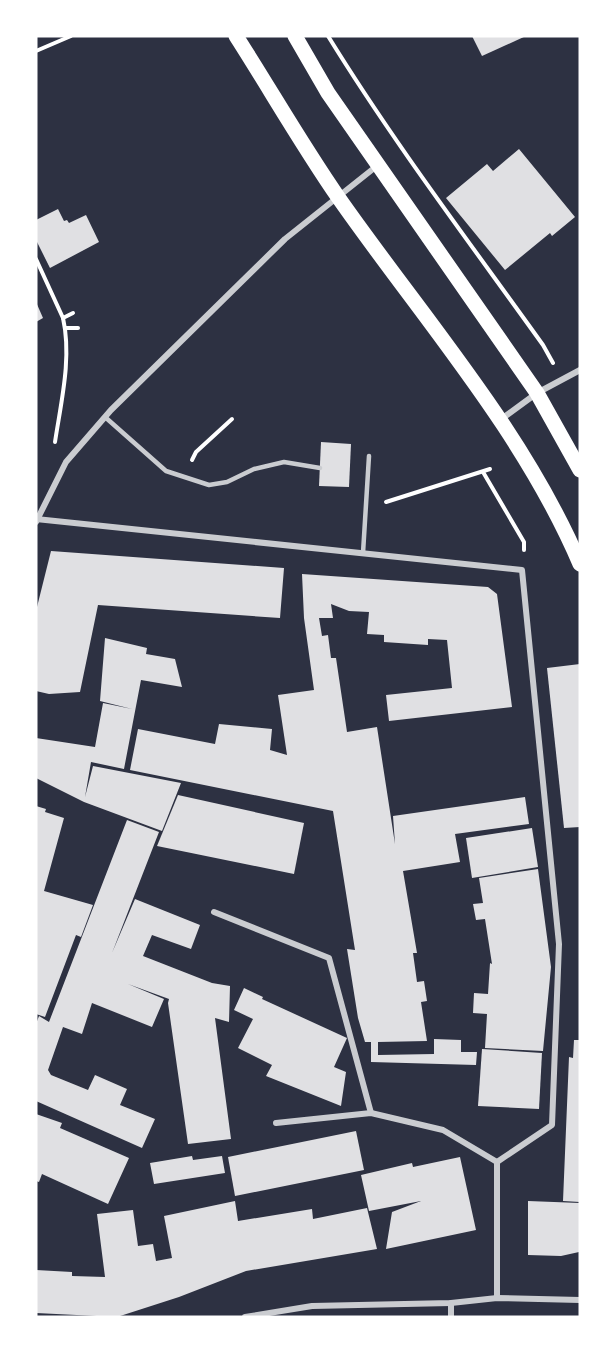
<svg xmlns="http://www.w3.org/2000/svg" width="616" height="1353" viewBox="0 0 616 1353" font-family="'Public Sans',sans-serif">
  <rect width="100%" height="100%" fill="#2d3142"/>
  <!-- building -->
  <g fill="#e0e0e3">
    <polygon points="472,36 526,36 482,56"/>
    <polygon points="519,149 575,217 552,236 550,233 505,270 446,198 487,164 493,171"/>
    <polygon points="58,209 64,221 67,220 69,223 86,215 99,242 50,268 36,240 36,220"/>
    <polygon points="36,302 43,318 36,322"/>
    <polygon points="321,442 351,444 349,487 319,486"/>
    <polygon points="51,551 284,568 280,618 98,605 80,692 49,694 36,691 36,611"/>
    <polygon points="302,574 488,587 497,594 512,707 389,721 386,695 452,688 447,640 428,639 428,645 384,642 384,635 367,634 369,612 349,611 331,604 333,618 319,618 322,636 328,635 331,658 336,658 347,732 377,727 395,844 393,816 525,797 529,824 455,834 460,862 403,871 417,953 413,953 417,982 424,981 427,1001 421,1002 427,1041 378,1042 378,1055 434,1054 434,1039 461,1040 461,1052 477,1052 476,1065 371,1062 371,1042 365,1042 358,1018 347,949 355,950 333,811 130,770 138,729 215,744 219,724 272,729 270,750 287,755 278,695 314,690 304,618"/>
    <polygon points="105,638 147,648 146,654 175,659 182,687 141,680 124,769 91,762 85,797 93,766 181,783 162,831 84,802 36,778 36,738 95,747 103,703 132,709 100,701"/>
    <polygon points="580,664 580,827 564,828 547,668"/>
    <polygon points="178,795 304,823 294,874 157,846"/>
    <polygon points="36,806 46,809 45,812 64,818 44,891 93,905 81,937 76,935 45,1017 36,1014"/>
    <polygon points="127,820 159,832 112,953 135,899 200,925 191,949 152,935 143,956 212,983 230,986 229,1022 215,1018 231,1139 188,1144 168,1003 169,999 128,984 164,999 152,1027 92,1003 82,1034 63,1027 48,1070 51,1075 88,1090 95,1075 127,1089 120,1105 155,1119 142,1148 36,1101 36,1024 39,1016 49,1022"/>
    <polygon points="532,828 538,867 472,878 466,838"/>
    <polygon points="538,869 551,967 543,1051 485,1048 487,1014 473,1013 474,993 488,994 490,963 492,964 485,919 476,920 473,904 483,903 479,878"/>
    <polygon points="244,988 263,997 262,999 347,1038 334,1067 346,1072 341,1106 266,1076 272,1065 238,1048 253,1019 234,1010"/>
    <polygon points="574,1040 580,1040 580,1202 563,1201 569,1057 573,1058"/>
    <polygon points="482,1049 542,1053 539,1109 478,1106"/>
    <polygon points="36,1114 62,1123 60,1128 129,1158 108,1204 42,1174 39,1182 36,1181"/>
    <polygon points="356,1131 364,1170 235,1196 228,1157"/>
    <polygon points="192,1156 193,1160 222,1156 225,1173 154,1184 150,1163"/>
    <polygon points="460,1157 476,1230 386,1249 392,1212 421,1201 369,1211 361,1175 412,1163 413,1167"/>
    <polygon points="235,1201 238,1221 312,1209 313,1219 367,1208 377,1249 246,1271 179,1297 117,1317 36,1313 36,1270 72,1272 72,1276 105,1277 97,1214 133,1210 138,1246 153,1244 156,1261 172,1258 164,1216"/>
    <polygon points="528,1201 580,1203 579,1252 561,1256 528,1255"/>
  </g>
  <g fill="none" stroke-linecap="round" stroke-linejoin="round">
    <!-- path -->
    <g stroke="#fff" stroke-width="4">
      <path d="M328,36C394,143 470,243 543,345L553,363"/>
      <polyline points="36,51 71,36"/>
      <path d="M36,259L63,318C72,358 61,402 55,442"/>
      <polyline points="63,318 73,313"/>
      <polyline points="65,328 78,328"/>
      <polyline points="192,460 196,452 232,419"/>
      <polyline points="483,472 524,542 524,550"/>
      <polyline points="386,502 490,469"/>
    </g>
    <!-- service -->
    <g stroke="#caccd0" stroke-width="4.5">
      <polyline points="105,417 166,471 209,485 227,482 254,469 284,462 320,468"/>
      <polyline points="363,553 369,456"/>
    </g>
    <!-- minor -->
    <g stroke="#caccd0" stroke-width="6">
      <polyline points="500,420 537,393 580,370"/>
      <polyline points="36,519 522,570 559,944 552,1125 497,1162 497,1298"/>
      <polyline points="36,522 66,462 111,410 285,239 378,165"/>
      <polyline points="214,912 329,958 371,1113"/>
      <polyline points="276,1123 371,1113 443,1130 497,1162"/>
      <polyline points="245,1317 312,1306 451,1303 497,1298 580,1300"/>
      <polyline points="451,1317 451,1303"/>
    </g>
    <!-- primary -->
    <g stroke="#fff" stroke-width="15">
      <path d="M236,36C270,89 302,145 338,197C421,316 523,430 580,564"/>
      <polyline points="295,36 328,93 537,393 580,470"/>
    </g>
  </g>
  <!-- border -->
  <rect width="616" height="1353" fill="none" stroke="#ffffff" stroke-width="75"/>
</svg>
